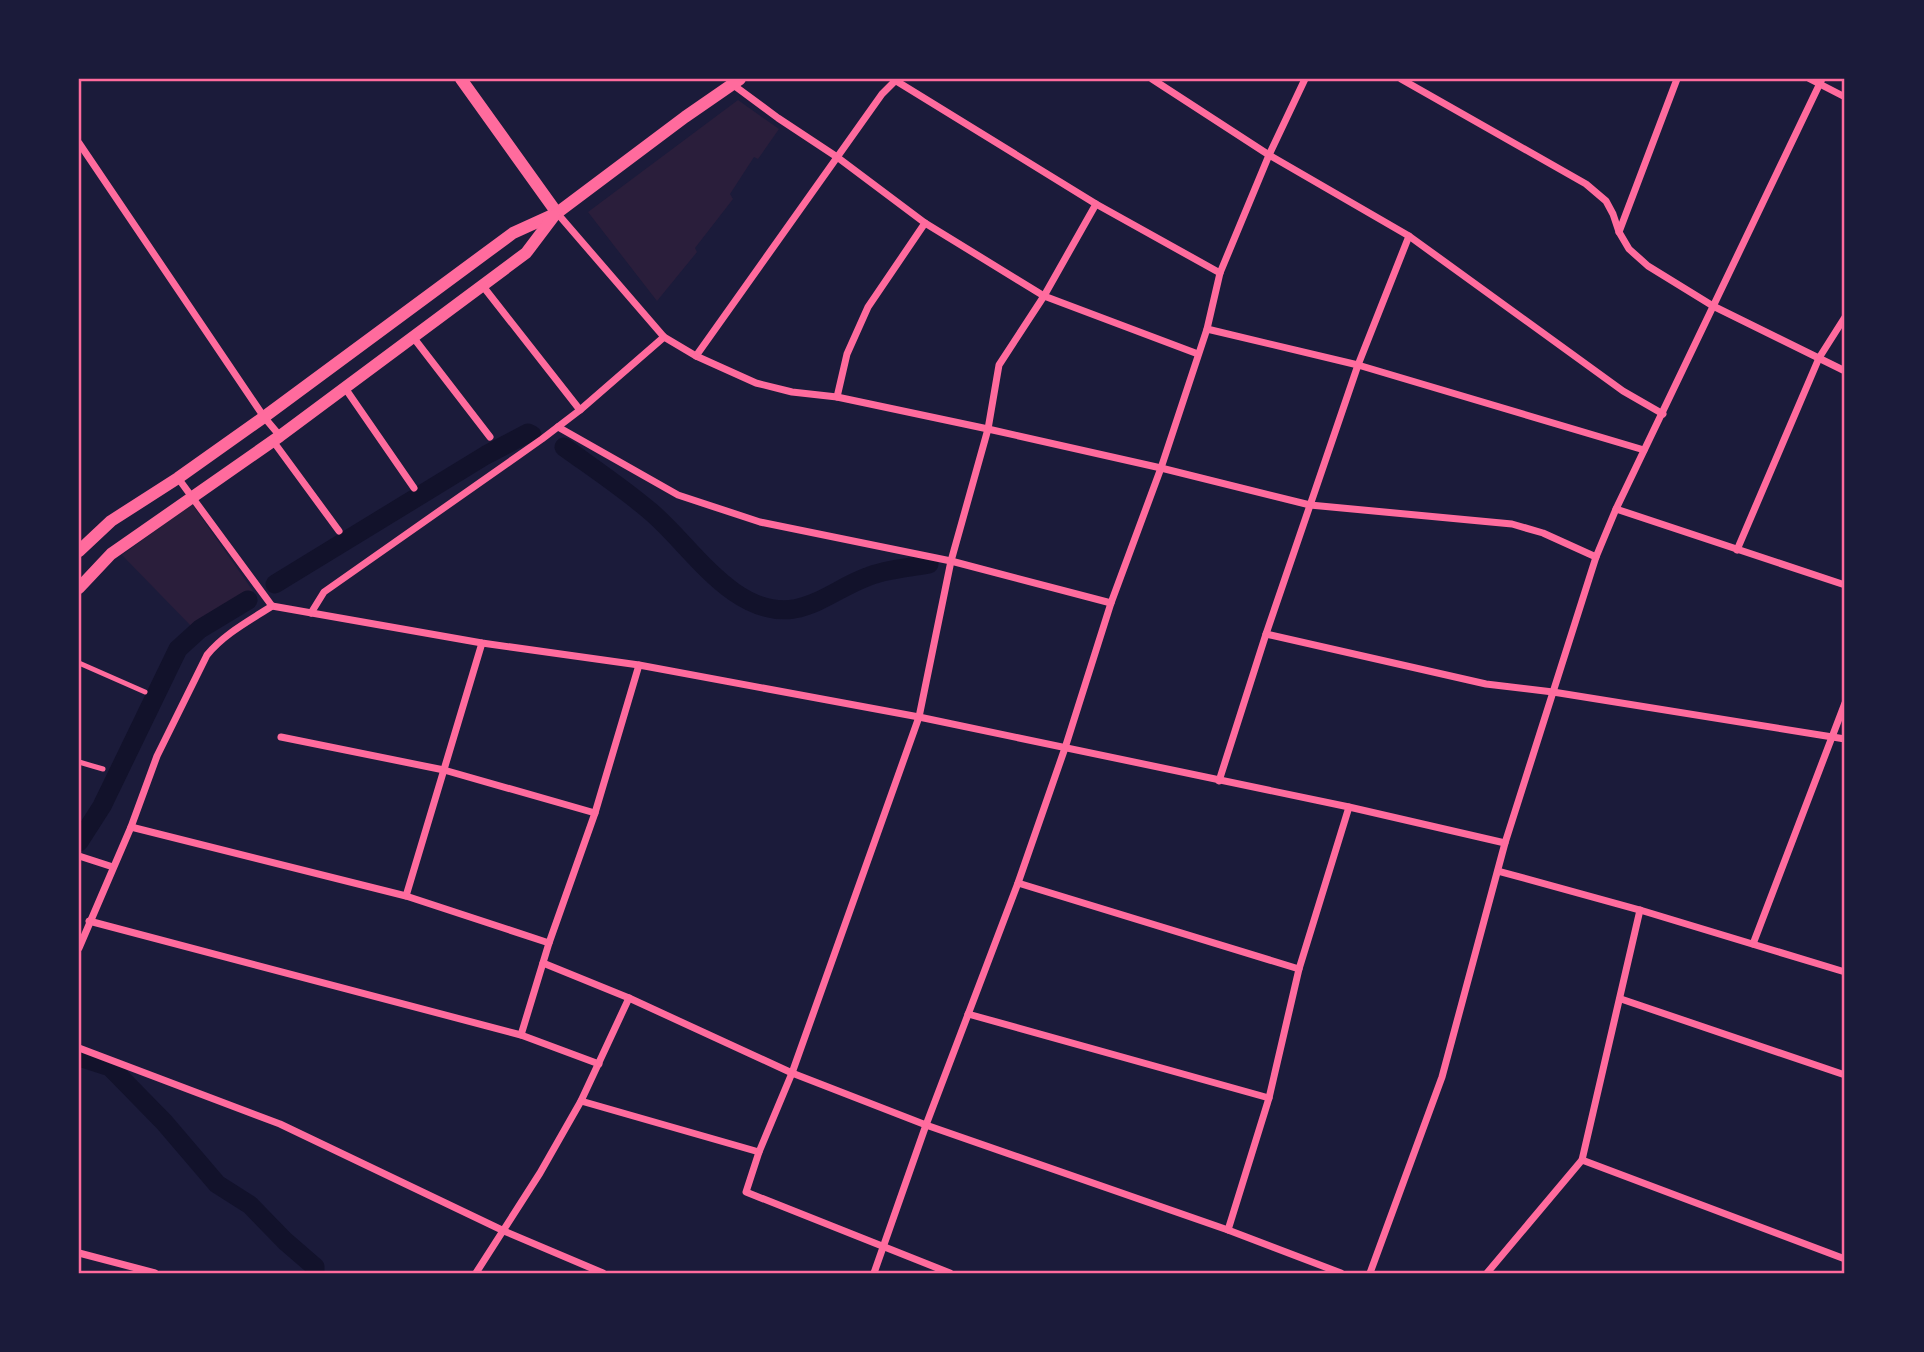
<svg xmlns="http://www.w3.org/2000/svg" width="1924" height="1352" viewBox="0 0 1924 1352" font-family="Montserrat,sans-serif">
  <rect width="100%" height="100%" fill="#1b1b3a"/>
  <!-- green -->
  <g fill="#2a1e3b">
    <polygon points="738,100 779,129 758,159 754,157 730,194 733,199 695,248 697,252 657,301 588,212"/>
    <polygon points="192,504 253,591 193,628 122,555"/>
  </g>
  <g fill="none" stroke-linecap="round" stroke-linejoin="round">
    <!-- canal -->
    <g stroke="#12122b" stroke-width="19">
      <path d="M564,447C593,468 623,488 650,511C691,545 733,618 794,609C821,604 842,586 867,577C886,569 909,568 929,564"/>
      <polyline points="275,584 486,455 528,433 532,435"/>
      <polyline points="79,842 102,806 178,649 200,629 248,600"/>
      <polyline points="79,1057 110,1067 118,1075 164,1122 217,1184 250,1205 285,1241 315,1267 315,1273"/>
    </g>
    <!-- service -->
    <g stroke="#ff6b9d" stroke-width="5">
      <polyline points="79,663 145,692"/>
      <polyline points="79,762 103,769"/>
    </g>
    <!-- minor -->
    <g stroke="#ff6b9d" stroke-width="7">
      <polyline points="893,79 1096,204 1220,273"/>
      <polyline points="1152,79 1269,155 1409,236 1623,391 1663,414"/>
      <polyline points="1401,79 1586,184 1606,201 1613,214 1619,232 1629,249 1648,266 1713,306 1845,371"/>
      <polyline points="1810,79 1845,97"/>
      <polyline points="732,84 778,118 837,157 925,223 1044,296 1198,354"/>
      <polyline points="79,143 264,417 280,436"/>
      <polyline points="557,213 664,337 696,356 756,383 792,392 837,397 988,429 1161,468 1310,505 1512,524 1543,533 1596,557"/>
      <polyline points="1619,232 1677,79"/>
      <polyline points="482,285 580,410"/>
      <polyline points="1207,329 1358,365 1644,450"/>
      <polyline points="413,337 490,437"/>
      <polyline points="696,356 882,94 897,79"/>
      <polyline points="345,388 414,488"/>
      <polyline points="837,397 847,354 868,307 925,223"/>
      <polyline points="558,427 678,495 760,522 951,561 1111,603"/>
      <polyline points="273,441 339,531"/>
      <polyline points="178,478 272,606 482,643 639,665 919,717 1349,807 1505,843"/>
      <polyline points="1616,509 1845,585"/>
      <polyline points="1737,550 1819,358 1845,317"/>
      <polyline points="311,613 324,592 542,439 580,410 664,337"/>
      <polyline points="1266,634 1486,684 1553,692 1845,739"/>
      <polyline points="281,737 444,770 595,813"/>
      <polyline points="1219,781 1266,634 1358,365 1409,236"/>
      <polyline points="131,827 406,896 549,943"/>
      <polyline points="79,856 113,867"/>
      <polyline points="1498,871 1640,910 1845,972"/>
      <polyline points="1018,883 1299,969"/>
      <polyline points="406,896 482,643"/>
      <polyline points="89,921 521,1035 599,1064"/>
      <polyline points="1753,944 1845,703"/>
      <path d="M79,948L131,827L157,756L207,655C224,634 249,621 272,606"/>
      <polyline points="543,963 629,998 792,1073 926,1125 1228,1230 1341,1273"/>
      <polyline points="1621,999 1845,1075"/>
      <polyline points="968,1014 1269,1098"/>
      <polyline points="521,1035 549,943 595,813 639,665"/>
      <polyline points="79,1048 280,1124 504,1231 603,1273"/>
      <polyline points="581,1101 759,1152"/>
      <polyline points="1582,1160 1845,1259"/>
      <polyline points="1228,1230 1269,1098 1299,969 1349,807"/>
      <polyline points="79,1253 155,1273"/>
      <polyline points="476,1273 540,1173 581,1101 629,998"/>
      <polyline points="874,1273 926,1125 1018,883 1065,748 1111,603 1161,468 1207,329 1220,273 1269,155 1305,79"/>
      <polyline points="950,1273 746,1192 759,1152 792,1073 919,717 951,561 988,429 999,365 1044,296 1096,204"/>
      <polyline points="1370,1273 1442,1077 1505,843 1596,557 1616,509 1822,79"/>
      <polyline points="1487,1273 1582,1160 1640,910"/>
    </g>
    <!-- tertiary -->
    <g stroke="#ff6b9d" stroke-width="12">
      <polyline points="461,79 557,213"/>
      <polyline points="79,551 111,521 178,478 264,417 513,233 557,213 685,117 740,79"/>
      <polyline points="79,588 111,554 280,436 526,253 554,216"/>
    </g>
  </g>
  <!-- border -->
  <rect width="1924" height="1352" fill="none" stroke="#1b1b3a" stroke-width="161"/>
  <rect x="80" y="80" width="1763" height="1192" fill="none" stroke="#ff6b9d" stroke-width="2.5"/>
</svg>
